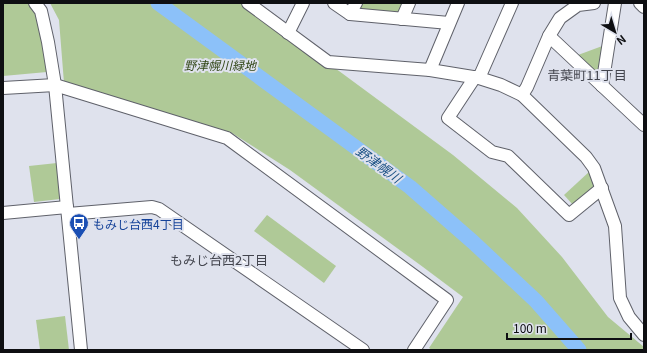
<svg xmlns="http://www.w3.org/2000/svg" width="647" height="353" viewBox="0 0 647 353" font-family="Georgia,'Noto Sans JP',serif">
  <rect width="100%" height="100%" fill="#dfe2ed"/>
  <!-- green -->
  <g fill="#afc997">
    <path d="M3,3H30C43,24 44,48 47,72L3,76Z"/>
    <polygon points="50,3 240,3 299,45 339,71 453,155 517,208 562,257 608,317 644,347 644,350 432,350 429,348 463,297 423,267 290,170 232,133 64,83 59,20"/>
    <polygon points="360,3 403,3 399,13 356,11"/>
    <polygon points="605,45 601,77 578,55"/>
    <polygon points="57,163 60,199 34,202 29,166"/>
    <polygon points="590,171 595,188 574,206 564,195"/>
    <polygon points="267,215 336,266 324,283 254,231"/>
    <polygon points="65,316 69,350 40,350 36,320"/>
  </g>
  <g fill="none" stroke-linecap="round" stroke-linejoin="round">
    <!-- river -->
    <polyline stroke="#8cc1f9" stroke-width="15" points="158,3 410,187 473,242 536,301 579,350"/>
    <defs>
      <g id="minor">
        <polyline points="35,3 41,11 48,42 55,85 81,350"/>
        <polyline points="248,3 328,62 430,70 479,78 501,85 522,95 586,157 594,168 615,226 620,298 629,317 644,335"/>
        <polyline points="334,3 350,14 449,23"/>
        <polyline points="640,3 644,7"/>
        <polyline points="350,14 356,3"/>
        <polyline points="402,19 409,3"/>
        <polyline points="288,33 303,3"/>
        <polyline points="549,36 644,125"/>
        <polyline points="430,70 458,3"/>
        <polyline points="475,77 448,118 492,152 508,156 569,215 602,188"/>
        <polyline points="479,78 512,3"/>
        <polyline points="602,86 615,3"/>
        <polyline points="3,88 55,85 227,138 447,300 414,350"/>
        <polyline points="522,95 527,87 549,36 560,18 578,5 594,3"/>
        <polyline points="3,213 67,207"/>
        <polyline points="68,214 152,207 159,209 363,350"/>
      </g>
    </defs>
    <!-- minor casing -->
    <use href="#minor" stroke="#5f616a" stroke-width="14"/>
    <!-- minor -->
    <use href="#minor" stroke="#fff" stroke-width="12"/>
  </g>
  <!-- icons -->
  <defs>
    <symbol id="bus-pin" viewBox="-11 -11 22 30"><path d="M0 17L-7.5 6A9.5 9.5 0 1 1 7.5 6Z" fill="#1a4fb4" stroke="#dfe2ed"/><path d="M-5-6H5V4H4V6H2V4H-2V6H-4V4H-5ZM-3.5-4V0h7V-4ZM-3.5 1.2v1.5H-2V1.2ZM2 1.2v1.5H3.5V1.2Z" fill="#fff"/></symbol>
  </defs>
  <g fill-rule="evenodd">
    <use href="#bus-pin" x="68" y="212" width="22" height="30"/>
  </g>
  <g text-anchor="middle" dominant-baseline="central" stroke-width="4" stroke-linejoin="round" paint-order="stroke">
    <!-- park labels -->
    <g font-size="12" font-style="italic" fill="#314616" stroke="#dfe2ed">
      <text x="220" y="64">野津幌川緑地</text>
    </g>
    <!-- transit labels -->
    <g font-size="12" fill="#164399" stroke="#dfe2ed" text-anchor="start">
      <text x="93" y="223">もみじ台西4丁目</text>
    </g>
    <!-- neighbourhood labels -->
    <g font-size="13" fill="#43454e" stroke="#dfe2ed">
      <text x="587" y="74">青葉町11丁目</text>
      <text x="219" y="259">もみじ台西2丁目</text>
    </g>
    <!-- water labels -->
    <g font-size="13" font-style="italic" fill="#1a5084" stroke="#dfe2ed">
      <text transform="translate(379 164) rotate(36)">野津幌川</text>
    </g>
  </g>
  <!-- border -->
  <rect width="647" height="353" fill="none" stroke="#0e0f12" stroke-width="8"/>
  <!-- north arrow -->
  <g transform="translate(615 32) rotate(142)" stroke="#dfe2ed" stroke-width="3" paint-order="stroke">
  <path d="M0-3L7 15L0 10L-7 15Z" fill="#0e0f12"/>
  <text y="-6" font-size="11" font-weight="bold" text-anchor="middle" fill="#0e0f12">N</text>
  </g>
  <!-- scale -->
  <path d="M507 333v6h124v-6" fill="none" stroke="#0e0f12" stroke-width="2"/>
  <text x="513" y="333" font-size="12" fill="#0e0f12" stroke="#dfe2ed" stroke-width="3" paint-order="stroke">100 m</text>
</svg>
